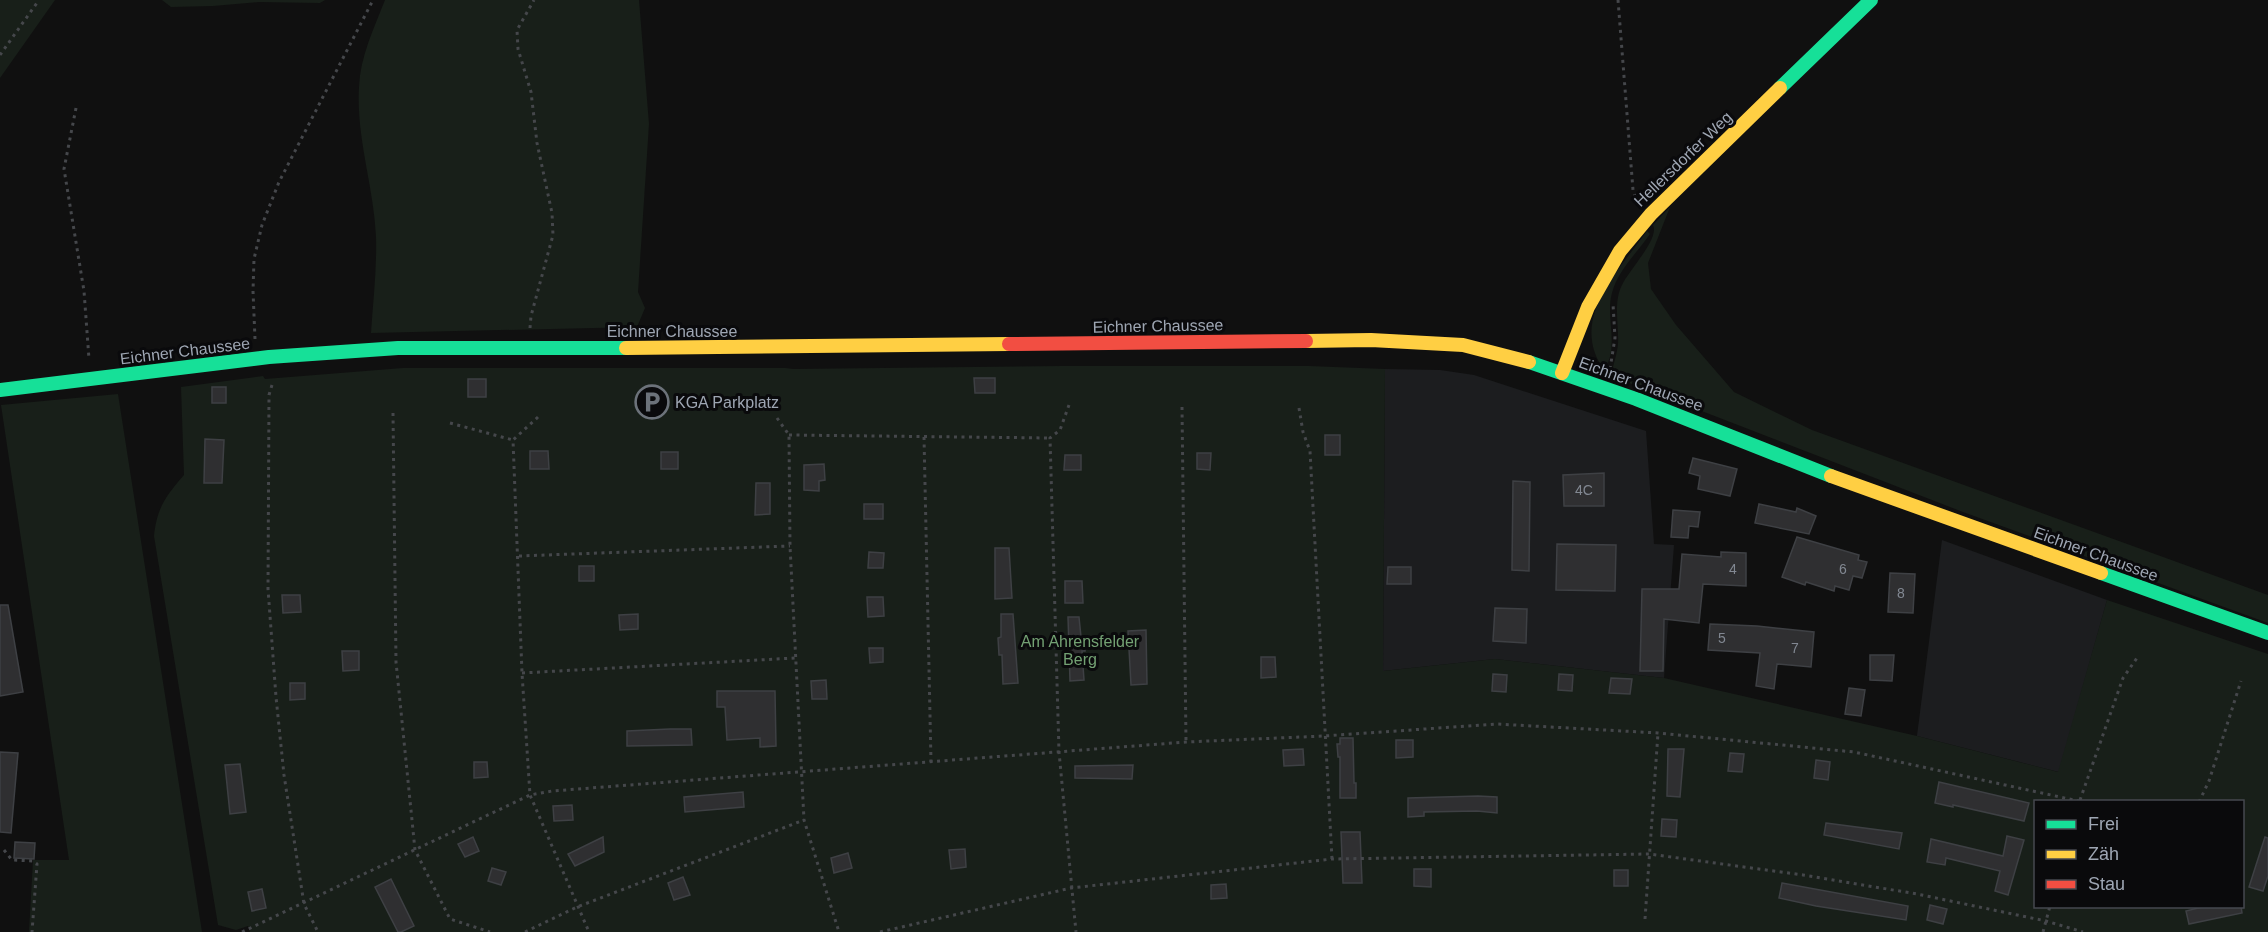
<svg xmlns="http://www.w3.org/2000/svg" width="2268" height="932" viewBox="0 0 2268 932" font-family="Helvetica,sans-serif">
  <rect width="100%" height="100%" fill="#101010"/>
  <!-- built -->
  <g fill="#1c1d1f">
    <polygon points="1385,369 1440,370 1474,375 1646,431 1654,544 1674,545 1664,678 1495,659 1383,671"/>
    <polygon points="1942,540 2107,600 2059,772 1917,736"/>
  </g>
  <!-- green -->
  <g fill="#181f19" fill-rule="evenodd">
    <polygon points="0,0 55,0 0,78"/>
    <polygon points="162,0 325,0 320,3 259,2 213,6 171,7"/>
    <path d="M385,0H639L649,124L638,292L645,308L637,327L371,333C373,302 377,269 376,237C374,187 356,138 359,87C360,57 374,28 385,0Z"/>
    <path d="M1670,207L1648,263L1651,289L1676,325L1734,392L1812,430L2268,595V623L1963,512L1611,376C1613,365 1617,355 1618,344C1619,324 1613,303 1622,285C1629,270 1660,238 1653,225Z"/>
    <path d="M1647,231L1650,234C1637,253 1618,270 1612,293C1605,318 1620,347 1604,370C1568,319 1618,272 1647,231Z"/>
    <path d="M1063,366H1309L1385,369L1383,671L1495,659L1664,678L1917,736L2058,772L2107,600L2268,654V932H250L248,926L236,930L218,925L154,536C157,507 166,496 184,475L181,387L263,376L265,379L403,368H785L793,369ZM2036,802H2242V906H2036Z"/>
    <polygon points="118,394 202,932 29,932 33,860 69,860 1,405"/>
  </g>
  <!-- building -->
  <g fill="#2f2f31" stroke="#3e4044" stroke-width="1.5">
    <polygon points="974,378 995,378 995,393 975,393"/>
    <rect x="468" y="379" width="18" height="18"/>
    <rect x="212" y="387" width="14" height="16"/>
    <rect x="1325" y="435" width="15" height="20"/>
    <polygon points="205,439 224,440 222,483 204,483"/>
    <polygon points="530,451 548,451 549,469 530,469"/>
    <rect x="661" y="452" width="17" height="17"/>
    <polygon points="1197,453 1211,453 1210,470 1197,469"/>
    <polygon points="1065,455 1081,455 1081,470 1064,470"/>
    <polygon points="1693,458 1737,469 1730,496 1698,489 1700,476 1689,473"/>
    <polygon points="824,464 825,480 819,481 819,491 804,490 804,465"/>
    <polygon points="1604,473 1604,506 1564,506 1563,475"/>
    <polygon points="1513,481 1530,482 1529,571 1512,570"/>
    <polygon points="756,483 770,483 770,514 755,515"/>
    <rect x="864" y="504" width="19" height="15"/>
    <polygon points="1759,504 1796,512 1797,508 1816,516 1809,534 1755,523"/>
    <polygon points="1673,510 1700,512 1698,527 1689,526 1688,538 1671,537"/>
    <polygon points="1797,537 1859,555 1858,560 1867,562 1862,578 1853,576 1849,590 1835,586 1834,591 1806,582 1805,585 1782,577"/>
    <polygon points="1557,544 1616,545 1615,591 1556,590"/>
    <polygon points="995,548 1009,548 1012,598 995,599"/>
    <polygon points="869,552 884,553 883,568 868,568"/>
    <polygon points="1721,552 1746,553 1746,586 1703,584 1699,623 1664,619 1663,671 1640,671 1642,589 1679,589 1682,554 1721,557"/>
    <rect x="579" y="566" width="15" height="15"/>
    <polygon points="1388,567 1411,567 1411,584 1387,584"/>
    <polygon points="1890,573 1915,574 1913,613 1888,612"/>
    <polygon points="1065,581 1082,581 1083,603 1065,603"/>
    <polygon points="282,595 300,595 301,612 283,613"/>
    <polygon points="867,597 883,597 884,616 868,617"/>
    <polygon points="0,605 8,605 23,692 0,696"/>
    <polygon points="1495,608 1527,609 1526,643 1493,641"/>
    <polygon points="638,614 638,629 620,630 619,615"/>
    <polygon points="1001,614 1013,614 1018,683 1003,684 1002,655 999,655 998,638 1001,637"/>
    <polygon points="1068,617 1079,617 1081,637 1085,637 1085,651 1082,651 1084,680 1070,681"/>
    <polygon points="1710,624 1757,626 1814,632 1811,667 1777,664 1774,689 1756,686 1760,653 1708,650"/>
    <polygon points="1146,630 1147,684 1131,685 1128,631"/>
    <polygon points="869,648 883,648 883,662 870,663"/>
    <polygon points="342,651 359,651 359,670 343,671"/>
    <polygon points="1870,655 1894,655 1892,681 1870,680"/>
    <polygon points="1261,657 1275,657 1276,677 1261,678"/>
    <polygon points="1493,674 1507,675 1506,692 1492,691"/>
    <polygon points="1559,674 1573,675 1572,691 1558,690"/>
    <polygon points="1611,678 1632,679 1630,694 1609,693"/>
    <polygon points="826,680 827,699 812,699 811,681"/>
    <polygon points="290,683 305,683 305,699 290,700"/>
    <polygon points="1849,688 1865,690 1861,716 1845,714"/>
    <polygon points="717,691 775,691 776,746 760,747 760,738 727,740 725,707 717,707"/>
    <polygon points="670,729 691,729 692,745 627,746 627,731"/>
    <polygon points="1340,738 1353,738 1354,783 1356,783 1356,798 1340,798 1340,757 1338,757 1337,744 1340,744"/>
    <polygon points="1396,740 1413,740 1413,757 1396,758"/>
    <polygon points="1303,749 1304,765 1284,766 1283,750"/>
    <polygon points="1668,749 1684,749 1680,797 1667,796"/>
    <polygon points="0,752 18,753 11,833 0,832"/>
    <polygon points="1730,753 1744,754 1742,772 1728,771"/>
    <polygon points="1816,760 1830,762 1828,780 1814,778"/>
    <polygon points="474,762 487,762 488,777 474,778"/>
    <polygon points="240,764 246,812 230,814 225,765"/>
    <polygon points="1133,765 1132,779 1075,778 1075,766"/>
    <polygon points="1939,782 2029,803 2024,821 1953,805 1953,807 1935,803"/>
    <polygon points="743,792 744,807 685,812 684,797"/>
    <polygon points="1478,796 1497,797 1497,813 1477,811 1424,812 1424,816 1408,817 1408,798"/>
    <polygon points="572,805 573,820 554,821 553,806"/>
    <polygon points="1662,819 1677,820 1676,837 1661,836"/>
    <polygon points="1826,823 1902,833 1899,849 1824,835"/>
    <polygon points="1341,832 1360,832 1362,883 1343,883"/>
    <polygon points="2007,836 2024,840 2008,895 1995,891 2000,871 1946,858 1945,865 1927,862 1931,839 2003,856"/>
    <polygon points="473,837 479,851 465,857 458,844"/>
    <polygon points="603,837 604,852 575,866 568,854"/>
    <polygon points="2265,837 2268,838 2268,876 2263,891 2249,887"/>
    <polygon points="15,842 35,843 34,859 14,858"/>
    <polygon points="965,849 966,867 951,869 949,850"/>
    <polygon points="848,853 852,868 834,873 831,858"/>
    <polygon points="492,868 506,872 501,885 488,881"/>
    <polygon points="1414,869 1431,869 1431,887 1414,886"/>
    <rect x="1614" y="870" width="14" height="16"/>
    <polygon points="683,877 690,895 674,900 668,883"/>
    <polygon points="391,879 414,926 401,932 398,932 375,887"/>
    <polygon points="1782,883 1908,906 1906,920 1816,906 1779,898"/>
    <polygon points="1226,884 1227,898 1211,899 1211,885"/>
    <polygon points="262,889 266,908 252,911 248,892"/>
    <polygon points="1930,905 1947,909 1943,924 1927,920"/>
    <polygon points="2206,906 2241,906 2242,913 2189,924 2186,911"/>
  </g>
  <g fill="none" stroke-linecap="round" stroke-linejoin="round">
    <!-- path -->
    <g stroke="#45474b" stroke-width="3" stroke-dasharray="3 4.5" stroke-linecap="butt">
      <polyline points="1618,0 1633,190 1636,200"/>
      <polyline points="0,55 39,0"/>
      <polyline points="76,108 64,169 84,291 89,359"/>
      <polyline points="530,328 531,316 553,235 552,213 537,143 531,92 518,49 517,30 534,0"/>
      <polyline points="255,339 253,291 254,259 262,225 279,182 373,0"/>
      <polyline points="1610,369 1615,338 1613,304"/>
      <polyline points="272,385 269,395 268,589 276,697 284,775 304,904 318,932"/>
      <polyline points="1069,405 1060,430 1050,438 1059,752 1076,932"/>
      <polyline points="1182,407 1186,742"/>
      <polyline points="1299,408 1303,432 1310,451 1332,859"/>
      <polyline points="393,413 396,662 415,850 450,919 490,932"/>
      <polyline points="538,417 513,440 522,673 530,795 589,932"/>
      <polyline points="777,418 789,435 790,546 804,820 839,932"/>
      <polyline points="450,423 513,440"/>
      <polyline points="789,435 1050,438"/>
      <polyline points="924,437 931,762"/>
      <polyline points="519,556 790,546"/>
      <polyline points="522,673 795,658"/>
      <polyline points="2080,800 2123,678 2139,655"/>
      <polyline points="2199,802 2209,781 2241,681"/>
      <polyline points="4,850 12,860 33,861 37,864 32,932"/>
      <polyline points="1645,919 1658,733"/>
      <polyline points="242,932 530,795 552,791 1186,742 1324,736 1497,724 1658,733 1854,752 2083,802"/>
      <polyline points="525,932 577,907 804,820"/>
      <polyline points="880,932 1071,888 1332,859 1649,854 1803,875 1917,894 2046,921 2083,932"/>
      <polyline points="2043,932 2050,906"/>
    </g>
    <!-- fast -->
    <g stroke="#16e098" stroke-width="14">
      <polyline points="1780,88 1871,0"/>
      <polyline points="1529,362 1636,399 1831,476"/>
      <polyline points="0,390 269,357 398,348 626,348"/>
      <polyline points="2101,573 2268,633"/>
    </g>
    <!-- slow -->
    <g stroke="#ffcf43" stroke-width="14">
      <polyline points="1306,341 1371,340 1463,345 1529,362"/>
      <polyline points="626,348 1009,344"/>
      <polyline points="1562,373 1588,307 1620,251 1651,214 1780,88"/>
      <polyline points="1831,476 2101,573"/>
    </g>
    <!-- jam -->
    <polyline stroke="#f24e42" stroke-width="14" points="1009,344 1306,341"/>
  </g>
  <!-- icons -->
  <defs>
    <symbol id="parking-ring" viewBox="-11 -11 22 22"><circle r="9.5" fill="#0a0a0c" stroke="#6c727a" stroke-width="1.5"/><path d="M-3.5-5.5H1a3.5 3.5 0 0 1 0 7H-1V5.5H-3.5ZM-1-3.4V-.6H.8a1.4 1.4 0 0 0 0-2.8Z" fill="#6c727a"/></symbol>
  </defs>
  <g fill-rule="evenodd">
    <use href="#parking-ring" x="633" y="383" width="38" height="38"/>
  </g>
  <g text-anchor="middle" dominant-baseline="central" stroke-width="6" stroke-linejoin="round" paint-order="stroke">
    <!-- number labels -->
    <g font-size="14" fill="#828892">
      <text x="1584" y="490">4C</text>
      <text x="1733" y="569">4</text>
      <text x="1843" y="569">6</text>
      <text x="1901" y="593">8</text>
      <text x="1722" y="638">5</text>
      <text x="1795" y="648">7</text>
    </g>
    <!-- street labels -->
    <g font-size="16" fill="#9ea6b3" stroke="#0a0a0c">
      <text transform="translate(1683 159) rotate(-44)">Hellersdorfer Weg</text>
      <text transform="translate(1158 326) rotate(-1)">Eichner Chaussee</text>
      <text x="672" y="331">Eichner Chaussee</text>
      <text transform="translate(185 351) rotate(-7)">Eichner Chaussee</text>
      <text transform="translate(1641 384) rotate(20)">Eichner Chaussee</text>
      <text transform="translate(2096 554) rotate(20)">Eichner Chaussee</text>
    </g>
    <!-- poi labels -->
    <g font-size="16" fill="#9ea6b3" stroke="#0a0a0c" text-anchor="start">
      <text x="675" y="402">KGA Parkplatz</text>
    </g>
    <!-- park labels -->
    <g font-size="16" fill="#73a173" stroke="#0a0a0c">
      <text x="1080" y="641">Am Ahrensfelder<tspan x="1080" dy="18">Berg</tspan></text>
    </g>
  </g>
  <!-- legend -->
  <rect x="2034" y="800" width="210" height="108" fill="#0a0a0c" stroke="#45484f" stroke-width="1.5"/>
  <rect x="2046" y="820" width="30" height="9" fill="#16e098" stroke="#45484f" stroke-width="1.5"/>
  <text x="2088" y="830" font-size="18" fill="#9ea6b3">Frei</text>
  <rect x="2046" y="850" width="30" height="9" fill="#ffcf43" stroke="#45484f" stroke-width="1.5"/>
  <text x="2088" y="860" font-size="18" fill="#9ea6b3">Zäh</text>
  <rect x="2046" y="880" width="30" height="9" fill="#f24e42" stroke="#45484f" stroke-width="1.5"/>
  <text x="2088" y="890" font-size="18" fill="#9ea6b3">Stau</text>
</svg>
